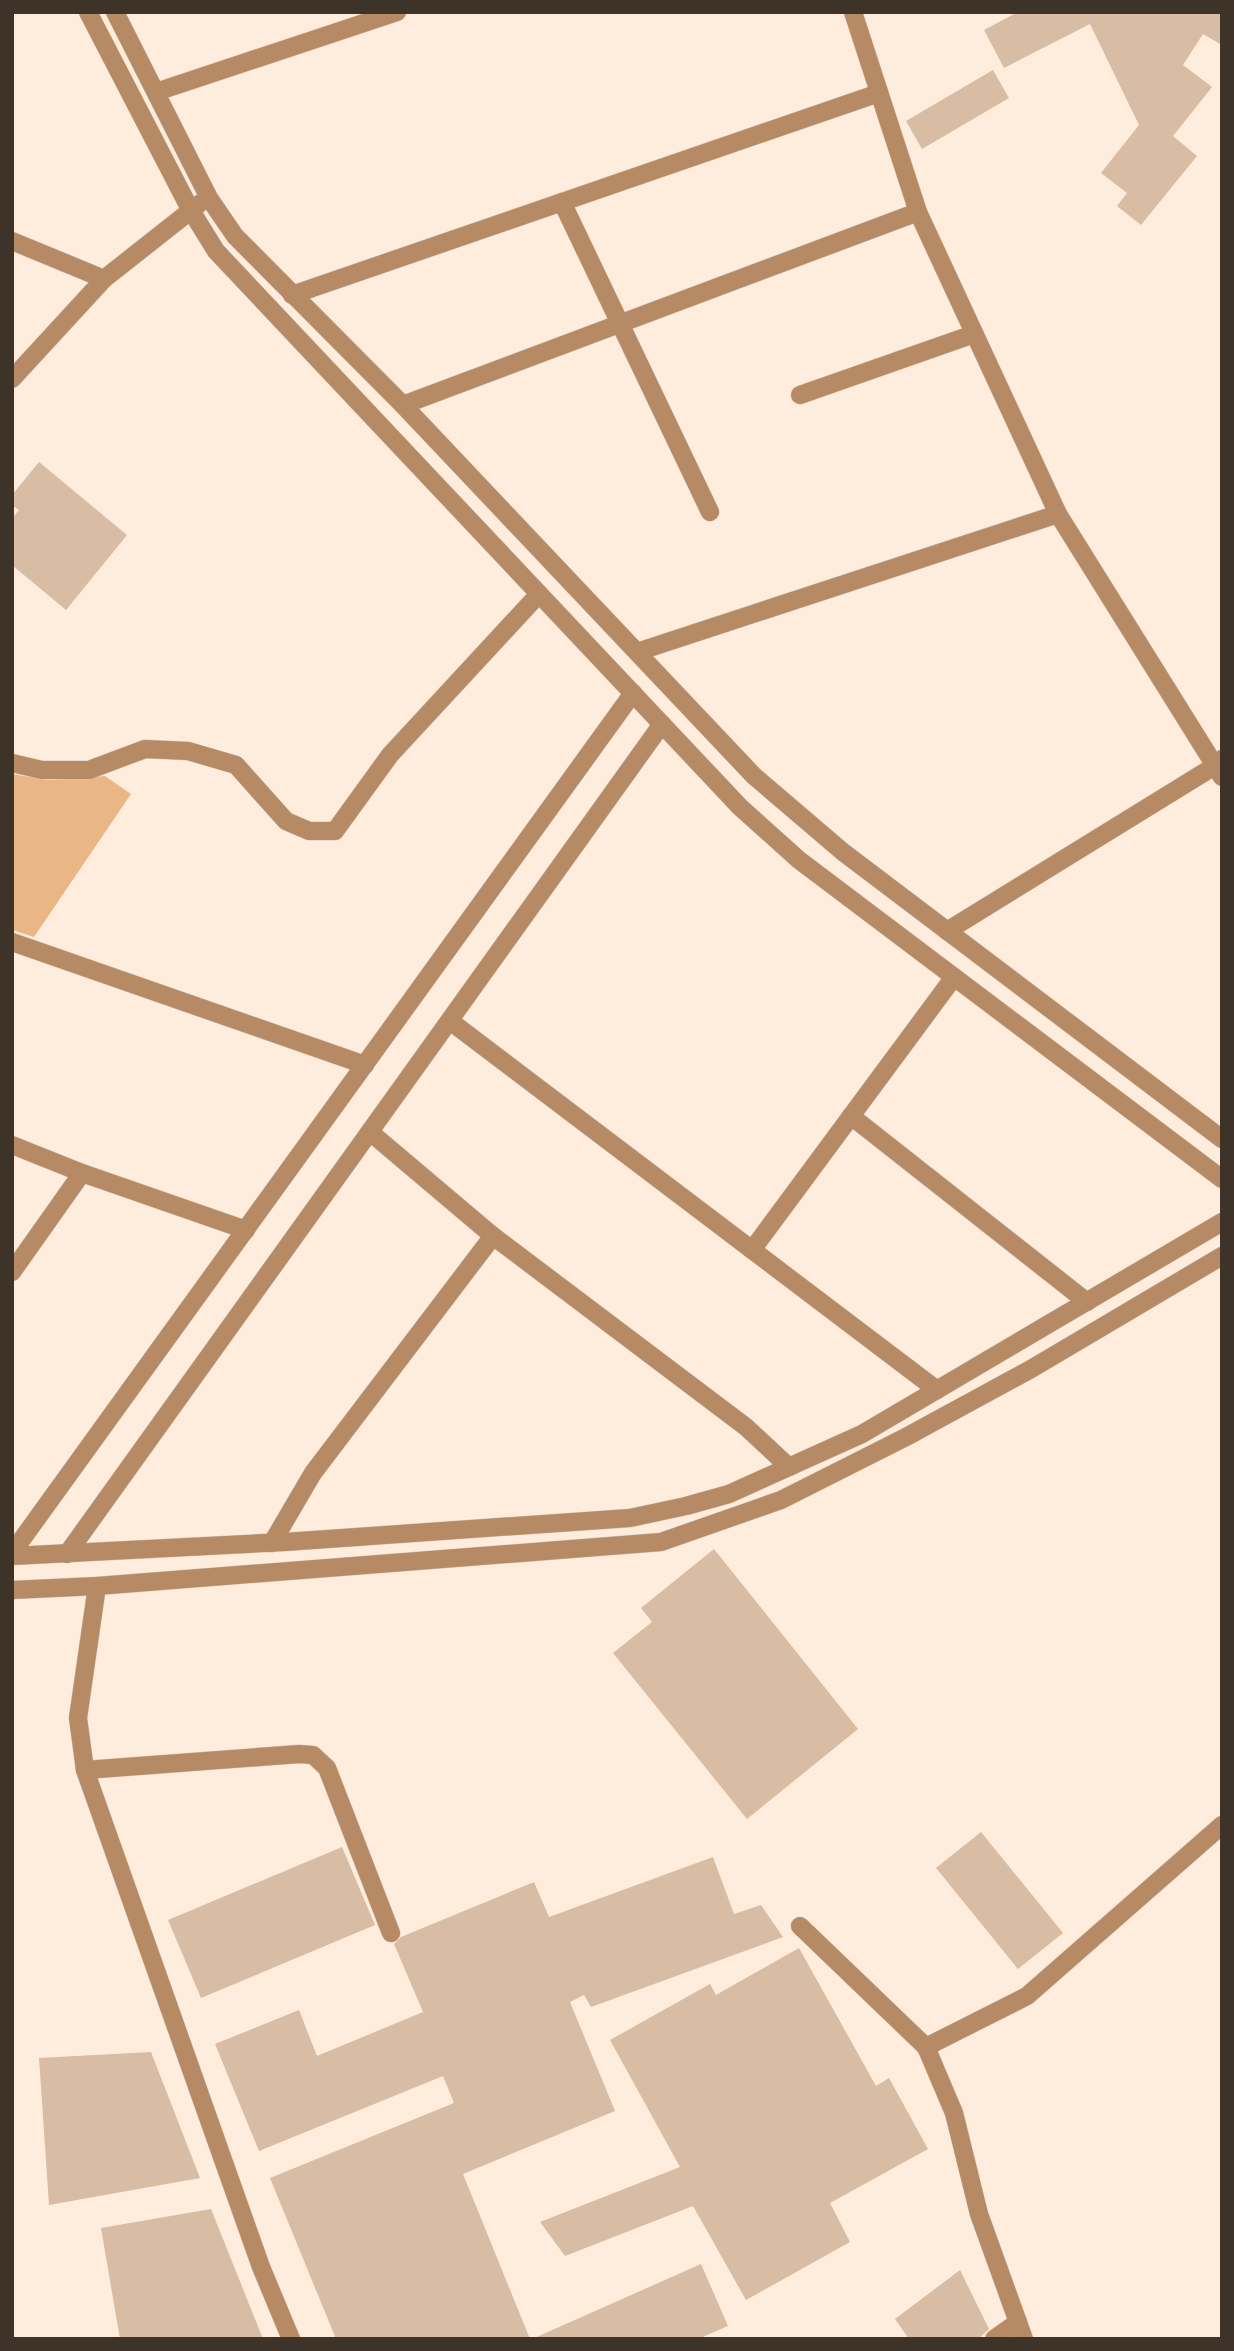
<svg xmlns="http://www.w3.org/2000/svg" width="1234" height="2351" viewBox="0 0 1234 2351" font-family="Ubuntu,sans-serif">
  <rect width="100%" height="100%" fill="#feecdd"/>
  <!-- green -->
  <polygon fill="#ebb686" points="12,774 49,780 105,776 131,794 34,937 12,930"/>
  <!-- building -->
  <g fill="#d8bca3">
    <polygon points="1018,12 1222,12 1222,45 1203,34 1183,65 1212,87 1173,136 1197,156 1141,225 1117,206 1127,193 1101,173 1139,125 1090,24 1004,68 984,30"/>
    <polygon points="993,70 1009,98 922,149 906,121"/>
    <polygon points="39,462 127,535 66,610 12,565 12,518 19,510 12,505 12,495"/>
    <polygon points="714,1549 858,1729 747,1819 613,1653 652,1622 641,1608"/>
    <polygon points="981,1832 1063,1933 1018,1969 936,1868"/>
    <polygon points="342,1847 375,1925 201,1998 168,1920"/>
    <polygon points="713,1857 734,1914 761,1905 783,1937 591,2007 584,1995 570,2002 615,2111 463,2174 530,2339 336,2339 270,2178 454,2103 443,2076 259,2151 215,2044 299,2010 317,2056 423,2012 394,1944 401,1937 534,1882 549,1917"/>
    <polygon points="799,1948 876,2086 889,2078 928,2149 830,2203 850,2242 746,2300 693,2206 565,2256 540,2222 680,2167 610,2040 710,1984 716,1995"/>
    <polygon points="151,2052 200,2178 49,2205 39,2058"/>
    <polygon points="211,2209 263,2339 120,2339 101,2228"/>
    <polygon points="701,2264 728,2326 698,2339 532,2339"/>
    <polygon points="960,2270 989,2329 978,2339 909,2339 895,2319"/>
  </g>
  <g fill="none" stroke-linecap="round" stroke-linejoin="round">
    <defs>
      <g id="minor">
        <polyline points="88,12 190,209 216,251 740,807 799,860 1222,1179"/>
        <polyline points="115,12 209,198 235,236 403,405 754,776 843,852 1222,1139"/>
        <polyline points="853,12 918,212 1058,514 1222,777"/>
        <polyline points="156,92 397,12"/>
        <polyline points="562,202 710,512"/>
        <polyline points="12,241 104,279 199,204"/>
        <polyline points="292,295 879,93"/>
        <polyline points="12,379 104,279"/>
        <polyline points="800,395 974,334"/>
        <polyline points="403,405 918,212"/>
        <polyline points="637,652 1058,514"/>
        <polyline points="12,763 42,770 89,770 145,749 188,751 236,765 286,821 309,831 335,831 390,755 539,594"/>
        <polyline points="947,931 1213,767 1222,759"/>
        <polyline points="12,942 365,1065"/>
        <polyline points="450,1021 937,1390"/>
        <polyline points="851,1116 1087,1302"/>
        <polyline points="370,1132 493,1236 746,1427 789,1467"/>
        <polyline points="12,1145 82,1173 246,1230"/>
        <polyline points="752,1250 954,977"/>
        <polyline points="12,1272 82,1173"/>
        <polyline points="272,1543 313,1473 493,1236"/>
        <polyline points="12,1553 633,693"/>
        <polyline points="67,1554 662,724"/>
        <polyline points="12,1556 285,1542 630,1518 686,1506 729,1494 862,1434 1222,1222"/>
        <polyline points="97,1586 78,1718 85,1770 261,2267 291,2339"/>
        <polyline points="12,1590 97,1586 661,1542 781,1500 906,1437 1031,1369 1222,1256"/>
        <polyline points="85,1770 299,1754 313,1755 327,1768 391,1933"/>
        <polyline points="800,1926 926,2047"/>
        <polyline points="994,2339 1018,2322"/>
        <polyline points="1024,2339 979,2214 954,2113 926,2047 1027,1996 1222,1825"/>
      </g>
    </defs>
    <!-- minor casing -->
    <use href="#minor" stroke="#d8c7b9" stroke-width="19"/>
    <!-- minor -->
    <use href="#minor" stroke="#b58a64" stroke-width="18"/>
  </g>
  <!-- border -->
  <rect width="1234" height="2351" fill="none" stroke="#3e3329" stroke-width="28"/>
</svg>
